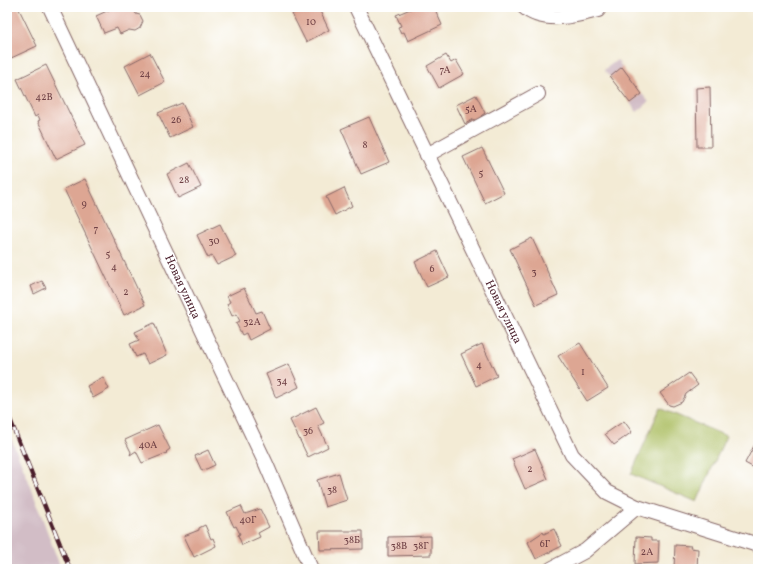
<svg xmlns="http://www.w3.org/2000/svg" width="765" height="576" viewBox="0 0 765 576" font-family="Vollkorn,serif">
  <rect width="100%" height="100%" fill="#fff"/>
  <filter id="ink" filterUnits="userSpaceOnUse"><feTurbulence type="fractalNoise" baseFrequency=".025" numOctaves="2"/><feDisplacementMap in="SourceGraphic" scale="8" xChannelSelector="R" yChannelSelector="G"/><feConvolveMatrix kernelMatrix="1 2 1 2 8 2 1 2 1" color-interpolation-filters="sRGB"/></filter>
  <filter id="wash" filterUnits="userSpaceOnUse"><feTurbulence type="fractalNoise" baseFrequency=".012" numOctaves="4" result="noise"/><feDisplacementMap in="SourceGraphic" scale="16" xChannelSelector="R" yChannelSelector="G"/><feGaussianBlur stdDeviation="0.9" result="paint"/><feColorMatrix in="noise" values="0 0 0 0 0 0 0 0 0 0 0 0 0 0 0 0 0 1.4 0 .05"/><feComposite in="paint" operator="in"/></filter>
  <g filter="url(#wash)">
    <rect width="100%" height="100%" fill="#f3ebd5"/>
    <!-- industrial -->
    <g fill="#d2bdc6">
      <polygon points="617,60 622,67 610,77 604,70"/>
      <polygon points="642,94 649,102 637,112 630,103"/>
      <polygon points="7,429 28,479 61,569 7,569"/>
    </g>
    <!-- green -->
    <polygon fill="#acbe62" stroke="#7b6e46" points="660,408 726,436 697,502 631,474"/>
    <g id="blocks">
      <!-- building -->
      <g fill="#dda693">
        <polygon points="7,7 18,7 37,46 7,60"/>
        <polygon points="108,7 133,7 136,14 140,15 143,21 140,28 135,31 129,30 120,34 117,28 104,33 96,16 109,10"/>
        <polygon points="305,7 318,7 329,30 306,42 292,14"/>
        <polygon points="415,7 434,7 442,25 408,41 404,32 401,33 398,27 401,26 396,15"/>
        <polygon points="150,53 165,82 140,95 125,66"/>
        <polygon points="446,55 451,63 456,60 464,74 439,88 427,66"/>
        <polygon points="46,65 85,145 56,159 38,121 40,120 38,115 35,117 17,79"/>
        <polygon points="622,67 642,94 630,103 610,77"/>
        <polygon points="710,87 711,147 697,147 696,88"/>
        <polygon points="476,95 485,113 481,116 482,118 475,122 474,119 465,124 456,105"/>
        <polygon points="182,103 193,127 170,138 158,113"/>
        <polygon points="369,117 389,162 361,174 341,129"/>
        <polygon points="482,148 504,193 485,203 463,157"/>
        <polygon points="189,163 201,187 178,198 167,174"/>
        <polygon points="85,179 145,305 124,315 64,189"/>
        <polygon points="344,188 352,206 335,215 326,197"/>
        <polygon points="220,224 236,256 217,265 212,256 208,258 197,235"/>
        <polygon points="532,238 558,295 536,305 510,249"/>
        <polygon points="437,251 449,277 427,287 415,262"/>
        <polygon points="42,281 46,288 34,294 31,286"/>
        <polygon points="244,288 256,313 262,311 270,329 249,340 246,333 242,335 236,323 240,321 236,314 232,316 227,304 230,302 227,296"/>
        <polygon points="154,323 167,355 148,364 143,354 136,357 130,344 139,340 135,332"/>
        <polygon points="580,343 608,388 587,401 558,356"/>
        <polygon points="482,344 497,376 476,386 461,354"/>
        <polygon points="289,364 299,387 276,398 266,374"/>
        <polygon points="689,373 698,385 686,394 682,402 673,406 669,405 660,393"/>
        <polygon points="103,377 109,389 93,398 87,386"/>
        <polygon points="316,407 324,423 318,426 328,447 308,457 290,420"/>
        <polygon points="624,421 632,432 614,445 605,434"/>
        <polygon points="158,425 170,449 166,452 167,453 142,463 136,451 130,455 131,452 125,440"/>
        <polygon points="756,442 758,443 758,470 745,463"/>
        <polygon points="535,449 548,479 525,489 512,459"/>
        <polygon points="208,450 215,465 202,471 195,456"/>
        <polygon points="339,473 347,500 325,507 317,480"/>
        <polygon points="241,506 245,514 260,509 269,527 258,533 260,537 242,545 238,535 240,534 236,526 234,527 227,512"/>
        <polygon points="205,525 211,539 213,538 216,546 194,557 184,536 199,530 199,528"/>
        <polygon points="554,529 562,546 536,559 528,542 543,532 544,534"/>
        <polygon points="319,531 363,531 363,549 320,550"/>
        <polygon points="431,536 431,555 388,556 388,537"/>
        <polygon points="636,537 651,538 651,541 659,541 658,563 635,564"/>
        <polygon points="675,545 691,546 690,548 698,549 697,569 674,569"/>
      </g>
    </g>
  </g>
  <g filter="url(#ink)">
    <use href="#blocks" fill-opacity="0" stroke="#856666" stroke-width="1"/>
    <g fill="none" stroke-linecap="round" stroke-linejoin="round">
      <defs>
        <g id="street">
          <polyline points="50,7 266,464 311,569"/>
          <polyline points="356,7 572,455 607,492 637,507 758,545"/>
          <path d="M524,7C543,24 575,16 598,10L600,7"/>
          <polyline points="427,155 538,94"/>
          <polyline points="551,569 585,551 637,507"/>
        </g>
      </defs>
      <!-- street casing -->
      <use href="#street" stroke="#856666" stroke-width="16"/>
      <!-- street -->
      <use href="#street" stroke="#fff" stroke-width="14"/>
      <defs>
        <polyline id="rail" points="7,412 70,569"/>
      </defs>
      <!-- rail casing -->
      <use href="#rail" stroke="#4a1f2b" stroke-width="4.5"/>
      <!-- rail -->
      <use href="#rail" stroke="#fff" stroke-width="3" stroke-dasharray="9" stroke-linecap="butt"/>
    </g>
  </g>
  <g text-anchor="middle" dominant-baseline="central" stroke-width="3" stroke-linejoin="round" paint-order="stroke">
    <!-- number labels -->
    <g font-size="10" fill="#6f4145">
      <text x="311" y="22">10</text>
      <text x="445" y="70">7А</text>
      <text x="145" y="74">24</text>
      <text x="44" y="97">42В</text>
      <text x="471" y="109">5А</text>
      <text x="176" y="120">26</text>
      <text x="365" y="145">8</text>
      <text x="481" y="173">5</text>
      <text x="184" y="180">28</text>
      <text x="84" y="204">9</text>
      <text x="96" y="229">7</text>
      <text x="214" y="241">30</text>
      <text x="108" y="254">5</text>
      <text x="114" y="267">4</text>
      <text x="432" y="269">6</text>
      <text x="534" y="272">3</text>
      <text x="126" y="292">2</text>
      <text x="252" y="322">32А</text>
      <text x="479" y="365">4</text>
      <text x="583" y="372">1</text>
      <text x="282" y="381">34</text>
      <text x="308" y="431">36</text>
      <text x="148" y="445">40А</text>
      <text x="530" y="469">2</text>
      <text x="332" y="490">38</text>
      <text x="248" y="520">40Г</text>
      <text x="352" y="540">38Б</text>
      <text x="545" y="544">6Г</text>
      <text x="399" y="546">38В</text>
      <text x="421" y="546">38Г</text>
      <text x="647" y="552">2А</text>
    </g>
    <!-- street labels -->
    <g font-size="12" fill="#4a1f2b" stroke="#fff">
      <text transform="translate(182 287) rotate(65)">Новая улица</text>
      <text transform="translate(503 312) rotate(64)">Новая улица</text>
    </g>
  </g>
  <!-- margin -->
  <rect width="765" height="576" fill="none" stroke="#fff" stroke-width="24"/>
</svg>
